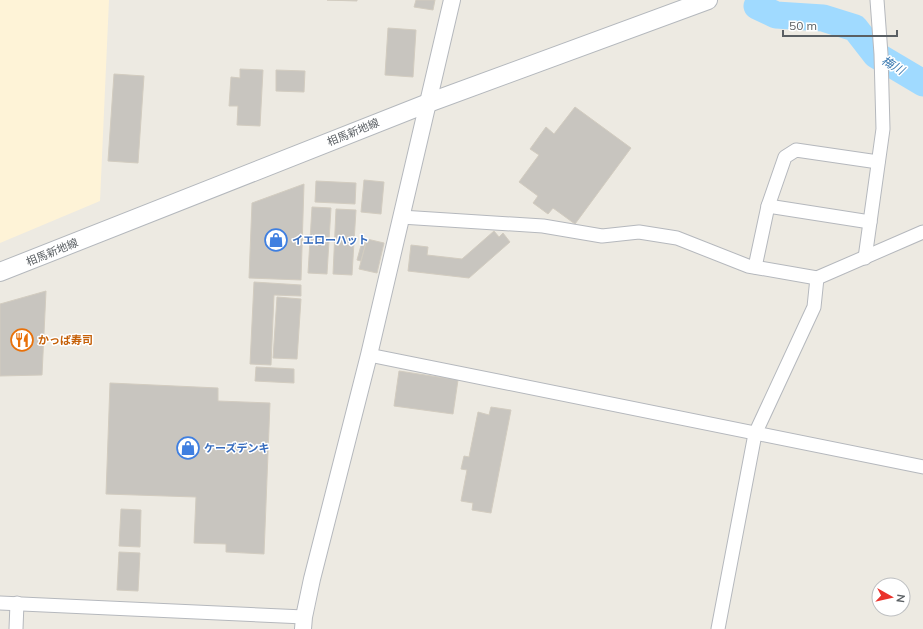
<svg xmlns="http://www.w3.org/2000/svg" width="923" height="629" viewBox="0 0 923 629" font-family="Mulish,'Noto Sans JP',sans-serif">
	<rect width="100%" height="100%" fill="#edeae2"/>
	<!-- commercial -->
	<polygon fill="#fef3d7" points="0,0 109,0 100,201 0,243"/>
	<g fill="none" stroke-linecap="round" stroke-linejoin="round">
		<!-- river -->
		<polyline stroke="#a0daff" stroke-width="27" points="757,6 776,15 823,18 855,28 876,55 923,83"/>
	</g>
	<!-- building -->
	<g fill="#c8c5bf" stroke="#d2ccc0">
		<polygon points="327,0 357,0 357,1"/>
		<polygon points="416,0 435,0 433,10 414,7"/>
		<polygon points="388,28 416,30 413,77 385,75"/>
		<polygon points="240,69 263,70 260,126 237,125 238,106 229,106 231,77 240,78"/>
		<polygon points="276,70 305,71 304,92 276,91"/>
		<polygon points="114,74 144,76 138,163 108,161"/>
		<polygon points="575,107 631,148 575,224 553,208 548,214 533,203 538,196 519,182 539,155 530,149 546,127 554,134"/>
		<polygon points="364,180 384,182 381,214 361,212"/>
		<polygon points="316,181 356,183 355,204 315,202"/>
		<polygon points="304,184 301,280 249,278 252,203"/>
		<polygon points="312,207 331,208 327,274 308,273"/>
		<polygon points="336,209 356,210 352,275 333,274"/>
		<polygon points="494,231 499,237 503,233 510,242 469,278 408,271 411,245 428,247 427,255 462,259"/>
		<polygon points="363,238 367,239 361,261 357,260"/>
		<polygon points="367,239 384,243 377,273 359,269"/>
		<polygon points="254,282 301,285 301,296 274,295 271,365 250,364"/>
		<polygon points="46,291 42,375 0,376 0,304"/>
		<polygon points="277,297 301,299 297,359 273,358"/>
		<polygon points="256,367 294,369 294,383 255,381"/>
		<polygon points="399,371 458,380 453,414 394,406"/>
		<polygon points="110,383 218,388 218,401 270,403 264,554 226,552 226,544 194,543 196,497 106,494"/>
		<polygon points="491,407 511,410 491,513 472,510 473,503 461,501 467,470 461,469 464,456 469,457 478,412 489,415"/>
		<polygon points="121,509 141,510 140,547 119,546"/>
		<polygon points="119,552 140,553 138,591 117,590"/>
	</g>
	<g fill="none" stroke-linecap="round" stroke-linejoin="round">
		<!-- minor casing -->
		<g stroke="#b5b8bd" stroke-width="15">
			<g id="minor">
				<polyline points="768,206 870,222"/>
				<polyline points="401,217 543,226 602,236 639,232 677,238 748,266 817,278 923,232"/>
				<polyline points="865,258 883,129 881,54 877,0"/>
				<polyline points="755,267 768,206 785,157 796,150 878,162"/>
				<polyline points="369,355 923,467"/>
				<polyline points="0,603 304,617"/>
				<polyline points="16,629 17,603"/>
				<polyline points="718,629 755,434 814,307 817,278"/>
			</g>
		</g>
		<!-- tertiary casing -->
		<g stroke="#b5b8bd" stroke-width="18">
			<polyline id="tertiary" points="303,629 304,617 312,579 369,355 452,0"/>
		</g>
		<!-- secondary casing -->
		<g stroke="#b4b8bd" stroke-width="20">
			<polyline id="secondary" points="0,272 428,103 708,0"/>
		</g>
		<!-- minor -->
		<use href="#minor" stroke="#fff" stroke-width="13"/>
		<!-- tertiary -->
		<use href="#tertiary" stroke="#fff" stroke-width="16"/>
		<!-- secondary -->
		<use href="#secondary" stroke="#fff" stroke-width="18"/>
	</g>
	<!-- icons -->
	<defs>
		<g id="shop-ring" transform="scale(1.15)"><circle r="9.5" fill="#fff" stroke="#3f7fe0" stroke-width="1.5"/><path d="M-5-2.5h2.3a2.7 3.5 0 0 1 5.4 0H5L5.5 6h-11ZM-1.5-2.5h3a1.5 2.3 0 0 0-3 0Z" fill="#3f7fe0"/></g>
		<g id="restaurant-ring" transform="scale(1.15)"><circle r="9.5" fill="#fff" stroke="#e8710a" stroke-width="1.5"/><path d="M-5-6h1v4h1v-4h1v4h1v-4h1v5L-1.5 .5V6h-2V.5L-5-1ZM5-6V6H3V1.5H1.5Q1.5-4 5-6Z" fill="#e8710a"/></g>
	</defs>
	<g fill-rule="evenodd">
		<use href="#shop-ring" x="276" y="240"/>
		<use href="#restaurant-ring" x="22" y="340"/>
		<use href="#shop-ring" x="188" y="448"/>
	</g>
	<g text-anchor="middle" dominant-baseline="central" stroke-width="3" stroke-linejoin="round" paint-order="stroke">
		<!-- street labels -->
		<g font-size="11" fill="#5a5f63" stroke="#fff">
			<text transform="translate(353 132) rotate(-22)">相馬新地線</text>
			<text transform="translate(52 252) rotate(-22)">相馬新地線</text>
		</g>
		<!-- shop labels -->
		<g font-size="11" font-weight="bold" fill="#366cbe" stroke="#fff" text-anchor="start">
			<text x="292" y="240">イエローハット</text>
			<text x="204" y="448">ケーズデンキ</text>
		</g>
		<!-- food labels -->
		<g font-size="11" font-weight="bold" fill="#c56008" stroke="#fff" text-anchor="start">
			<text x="38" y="340">かっぱ寿司</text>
		</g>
		<!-- water labels -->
		<g font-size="12" font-style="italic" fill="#3d7bb1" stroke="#fff">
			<text transform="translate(893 65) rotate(31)">梅川</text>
		</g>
	</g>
	<!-- north arrow -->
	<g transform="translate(891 597) rotate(98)"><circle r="19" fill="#ffffff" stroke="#bdbfc1"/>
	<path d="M0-3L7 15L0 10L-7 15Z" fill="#ea322c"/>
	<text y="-6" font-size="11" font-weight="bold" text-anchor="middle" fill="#5a5f63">N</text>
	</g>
	<!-- scale -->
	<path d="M783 30v6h114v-6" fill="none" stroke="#5a5f63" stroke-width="2"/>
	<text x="789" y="30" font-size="12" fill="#5a5f63" stroke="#ffffff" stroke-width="3" paint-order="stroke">50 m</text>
</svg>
